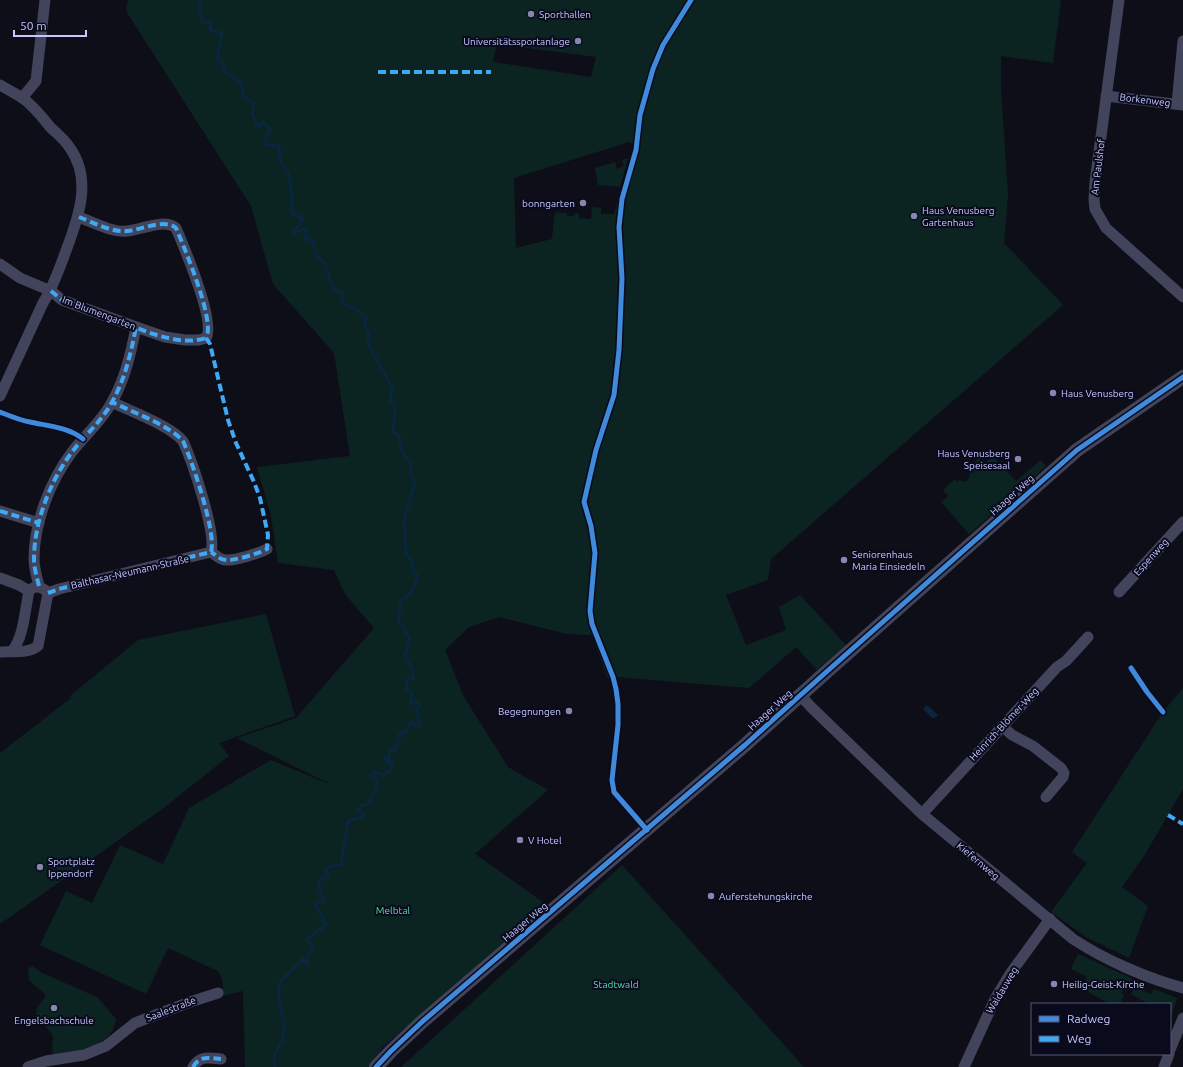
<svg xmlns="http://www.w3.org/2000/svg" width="1183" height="1067" viewBox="0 0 1183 1067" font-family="Ubuntu,sans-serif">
	<rect width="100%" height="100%" fill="#0e0e19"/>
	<!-- green -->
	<g fill="#0c2421" fill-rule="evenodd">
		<path d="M128,0H1061L1053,63L1001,56V87L1008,196L1004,243L1063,305L771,559L768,580L726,595L746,645L786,630L779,607L800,595L846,645L817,670L796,647L749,688L618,677L608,679L592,635L567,634L499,617L469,627L445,650L464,697L508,767L548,790L475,854L547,905L383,1047L369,1067H245L243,991L222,996C224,988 223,978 218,971L168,948L146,994L40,945L66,891L92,903L120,845L163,864L189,808L271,760L336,787L237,738L296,718L374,628L345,594L334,570L278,563L271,516L257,467L350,456L334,353L273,284L251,206L126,11ZM497,44L596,57L591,77L493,62ZM629,142L634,144L614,214H601V208L592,207L591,219L579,218V214L575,213L574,216H567V213L555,212L552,239L516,248L514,178Z"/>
		<polygon points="628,158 620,187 598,185 595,168 615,162 617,169 624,166 622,160"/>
		<path d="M979,458L984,464L991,458H995L1016,481L1041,460L1046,466L999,509L995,508L990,512V516L969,534L941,502L948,496L943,490L955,479L957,482L959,480C967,484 971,479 969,471L971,469L969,467Z"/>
		<polygon points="266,614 295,716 219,743 229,756 161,810 0,924 0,753 71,698 70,696 138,640"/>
		<polygon points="1183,688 1183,789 1144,856 1122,887 1148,906 1129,958 1086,937 1051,912 1087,863 1072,852 1163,712"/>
		<polygon points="622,865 804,1067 401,1067 431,1040"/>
		<polygon points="1078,954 1133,979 1129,987 1125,986 1121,993 1124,995 1120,1004 1110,1004 1081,988 1087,977 1071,969"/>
		<path d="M33,966L40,972L97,997L116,1019C113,1048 76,1051 53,1055L52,1041L54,1040L51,1033L36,1014V1010L46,995L29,980L28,968Z"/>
		<polygon points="1135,987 1151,994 1154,989 1177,998 1170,1020 1170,1004 1149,1004 1131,994"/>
	</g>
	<!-- water -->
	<polygon fill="#09263e" points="927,705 938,715 933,719 923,709"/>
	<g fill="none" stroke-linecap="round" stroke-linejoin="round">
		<!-- stream -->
		<path stroke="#09263e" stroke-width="3" d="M199,0L202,22H211L210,30L222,33L217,59L223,63L224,71L240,82L244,97L254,103L252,112L258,128L263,122L272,131L267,134L265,145L279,146L280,160L289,175L292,198V214L304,218L294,231V233L307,228L305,239L313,241L316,255L325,264L334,290L342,293V303L354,308L366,318L365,327L369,333L368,344L392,387L390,400L395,406L393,432L399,435L402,452L411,463L410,473L415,482L404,519L406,554L411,560L412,567L418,577L411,593L401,601L398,620L410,638L405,656L411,667L414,679L408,678L406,689L412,692L411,704L418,703L419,706L416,712L420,723L419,727L414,725L412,722L409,724V727L406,731L399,734L400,739L396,745L395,751L389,749V759L384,757L387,762H392L391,770L383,775L374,772L372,777L377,780C379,791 371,795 369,804L362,805L358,810L364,814L362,817L348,821L341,865L331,866L324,870L329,874L326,879L323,877L318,884L324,901L315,903L326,925L307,939L313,949L307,958V966L303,959L280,982L278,996L285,1027L283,1032V1040L274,1055L275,1067"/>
		<!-- minor -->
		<g stroke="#41445a" stroke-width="11">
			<polyline points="1119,0 1095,182 1094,200 1095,209 1106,228 1183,297"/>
			<path d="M0,85C7,89 14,93 21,97C33,105 42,117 51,128C58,134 65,140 70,148C92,179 79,216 67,248C60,267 54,286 43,303L0,396"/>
			<polyline points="1106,96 1183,105"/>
			<polyline points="22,98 36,81 45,0"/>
			<polyline points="1177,104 1183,41"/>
			<path d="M0,264L20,278L51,291L62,300L136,327L165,337L185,340H199L206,338C216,322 184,247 176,228C164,218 141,230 127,231C113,233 92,222 79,217"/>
			<polyline points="0,511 39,523"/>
			<path d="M211,552C216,555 220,560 226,560C234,561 260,553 267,549"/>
			<polyline points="0,578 19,585 29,591"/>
			<path d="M39,586C37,578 34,568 34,559C34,523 50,481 72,452C85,435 102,421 112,402C125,379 131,353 136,327"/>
			<polyline points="1119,592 1183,522"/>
			<path d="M48,593L59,589L211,552C217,534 192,461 183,441C169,425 132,412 112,402"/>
			<path d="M12,651C24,637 25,609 29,591C34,586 39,586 45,590"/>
			<path d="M0,652C13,651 28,654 38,646L48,593"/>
			<path d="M800,695L812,708L922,814L1073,939C1105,960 1146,978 1183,988"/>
			<polyline points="1002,726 1012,735 1033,746 1061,768 1064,773 1063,777 1046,797"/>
			<polyline points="922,814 1057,667 1066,661 1088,637"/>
			<polyline points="1170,1050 1183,1018"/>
			<polyline points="28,1067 46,1061 84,1055 106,1046 135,1023 190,1002 218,993"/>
			<path d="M193,1067C200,1055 209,1058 221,1059"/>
			<polyline points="964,1067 996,997 1010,974 1050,919"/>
			<polyline points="1164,1067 1169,1054"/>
		</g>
		<!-- tertiary -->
		<polyline stroke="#41445a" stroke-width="14" points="376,1067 391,1051 423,1021 745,745 824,674 1077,450 1183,377"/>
		<!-- quiet -->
		<g stroke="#3fa9f5" stroke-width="4" stroke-dasharray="8 4" stroke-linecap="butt">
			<polyline points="378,72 491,72"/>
			<path d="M79,217C92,222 113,233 127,231C141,230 164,218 176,228C184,247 216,322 206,338"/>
			<path d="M51,291L62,300C80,306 98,313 117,320C143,330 177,347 206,338"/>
			<path d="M206,338L210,344L228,420L236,443L254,482L260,498L268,535L267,549C260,553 234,561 226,560C220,560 216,555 211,552"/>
			<polyline points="0,511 39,523"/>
			<path d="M39,586C37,578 34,568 34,559C34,523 50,481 72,452C85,435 102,421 112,402C125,379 131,353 136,327"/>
			<path d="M48,593L59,589L211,552C217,534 192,461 183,441C169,425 132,412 112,402"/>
			<polyline points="1168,815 1183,824"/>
			<path d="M193,1067C200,1055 209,1058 221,1059"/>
		</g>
		<!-- cycleway casing -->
		<g stroke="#0a0a1d" stroke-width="8">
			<g id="cycleway">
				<path d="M0,412C10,416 19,420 30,422C48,426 68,427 83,439"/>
				<polyline points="1131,668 1147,692 1163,712"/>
				<polyline points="647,830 614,792 612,780 618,725 618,704 616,689 613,677 592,624 590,611 595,553 591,526 584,502 596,450 614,395 619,350 622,278 619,227 622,199 636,150 640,115 653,69 663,45 691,0"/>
				<polyline points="376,1067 391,1051 423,1021 745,745 824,674 1077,450 1183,377"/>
			</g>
		</g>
		<!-- cycleway -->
		<use href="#cycleway" stroke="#408adc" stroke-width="5"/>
	</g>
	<!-- markers -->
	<g fill="#8587ae" stroke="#0a0a1d" stroke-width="1.5">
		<circle cx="531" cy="14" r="4"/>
		<circle cx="578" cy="41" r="4"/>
		<circle cx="583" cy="203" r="4"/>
		<circle cx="914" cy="216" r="4"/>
		<circle cx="1053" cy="393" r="4"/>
		<circle cx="1018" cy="459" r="4"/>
		<circle cx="844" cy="560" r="4"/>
		<circle cx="569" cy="711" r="4"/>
		<circle cx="520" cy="840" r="4"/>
		<circle cx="40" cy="867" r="4"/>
		<circle cx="711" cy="896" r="4"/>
		<circle cx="1054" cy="984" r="4"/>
		<circle cx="54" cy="1008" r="4"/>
	</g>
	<g text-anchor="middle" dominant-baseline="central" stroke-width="4" stroke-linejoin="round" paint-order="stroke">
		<!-- poi labels -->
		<g font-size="10" fill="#c5c8ff" stroke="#0a0a1d" text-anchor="start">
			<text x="539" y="14">Sporthallen</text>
			<text x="570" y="41" text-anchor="end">Universitätssportanlage</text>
			<text x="575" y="203" text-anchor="end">bonngarten</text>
			<text x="922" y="210">Haus Venusberg<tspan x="922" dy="12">Gartenhaus</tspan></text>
			<text x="1061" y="393">Haus Venusberg</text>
			<text x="1010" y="453" text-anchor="end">Haus Venusberg<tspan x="1010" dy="12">Speisesaal</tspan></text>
			<text x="852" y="554">Seniorenhaus<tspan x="852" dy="12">Maria Einsiedeln</tspan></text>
			<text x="561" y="711" text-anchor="end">Begegnungen</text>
			<text x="528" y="840">V Hotel</text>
			<text x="48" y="861">Sportplatz<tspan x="48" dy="12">Ippendorf</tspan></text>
			<text x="719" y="896">Auferstehungskirche</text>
			<text x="1062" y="984">Heilig-Geist-Kirche</text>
			<text x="54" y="1020" text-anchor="middle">Engelsbachschule</text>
		</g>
		<!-- street labels -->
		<g font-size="10" fill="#c5c8ff" stroke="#0a0a1d">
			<text transform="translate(1145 100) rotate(7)">Borkenweg</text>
			<text transform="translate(1098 167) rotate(-83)">Am Paulshof</text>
			<text transform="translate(99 313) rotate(21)">Im Blumengarten</text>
			<text transform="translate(1012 495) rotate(-42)">Haager Weg</text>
			<text transform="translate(1151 557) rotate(-48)">Espenweg</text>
			<text transform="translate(130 572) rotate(-13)">Balthasar-Neumann-Straße</text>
			<text transform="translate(770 710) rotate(-42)">Haager Weg</text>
			<text transform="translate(1004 724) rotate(-47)">Heinrich-Blömer-Weg</text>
			<text transform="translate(978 861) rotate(40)">Kiefernweg</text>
			<text transform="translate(525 922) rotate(-40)">Haager Weg</text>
			<text transform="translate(1002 990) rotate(-59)">Waldauweg</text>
			<text transform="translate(171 1009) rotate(-21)">Saalestraße</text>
		</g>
		<!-- park labels -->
		<g font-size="10" fill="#4ae7a6" stroke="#0a0a1d">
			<text x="393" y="910">Melbtal</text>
			<text x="616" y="984">Stadtwald</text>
		</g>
	</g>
	<!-- legend -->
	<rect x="1031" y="1003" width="140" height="52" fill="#0a0a1d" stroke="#555677"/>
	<rect x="1039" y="1016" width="20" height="6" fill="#408adc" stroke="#555677"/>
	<text x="1067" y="1023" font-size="12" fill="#c5c8ff">Radweg</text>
	<rect x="1039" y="1036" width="20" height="6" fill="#3fa9f5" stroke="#555677"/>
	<text x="1067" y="1043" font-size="12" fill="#c5c8ff">Weg</text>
	<!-- scale -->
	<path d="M14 30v6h72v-6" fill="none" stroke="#c5c8ff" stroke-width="2"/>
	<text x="20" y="30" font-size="12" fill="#c5c8ff" stroke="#0a0a1d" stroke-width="3" paint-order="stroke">50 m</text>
</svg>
